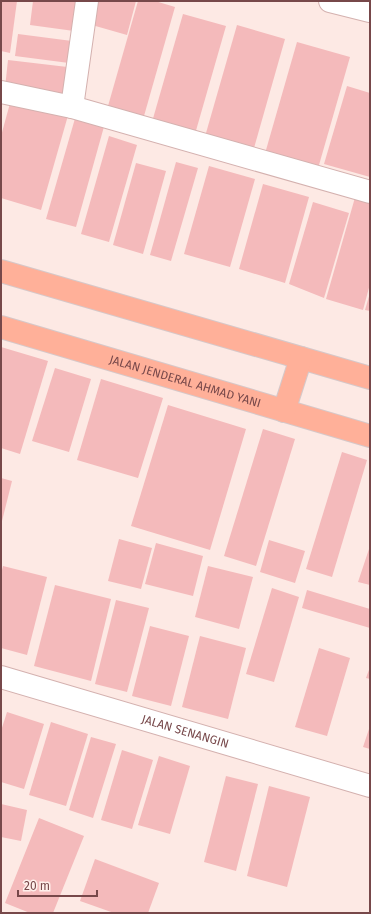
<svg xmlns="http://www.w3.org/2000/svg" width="371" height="914" viewBox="0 0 371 914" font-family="'Fira Sans',sans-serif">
	<rect width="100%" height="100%" fill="#fde9e4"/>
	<!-- building -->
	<g fill="#f4babb">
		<polygon points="1,1 17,1 10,53 1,51"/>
		<polygon points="33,1 78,1 74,31 30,25"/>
		<polygon points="99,1 136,1 127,35 92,25"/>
		<polygon points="138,1 155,1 175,7 142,123 106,113"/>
		<polygon points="183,14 226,26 195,134 152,122"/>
		<polygon points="237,25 285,39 252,155 204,140"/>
		<polygon points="18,34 72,41 69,63 15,56"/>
		<polygon points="297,42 350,57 317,172 264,157"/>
		<polygon points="8,60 76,68 72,96 5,88"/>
		<polygon points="347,86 370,93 370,177 324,164"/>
		<polygon points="12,96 69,112 41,210 1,198 1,136"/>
		<polygon points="76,115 105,123 76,227 46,219"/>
		<polygon points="109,136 137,145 109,242 81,234"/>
		<polygon points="176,162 198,168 171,261 150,255"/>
		<polygon points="136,163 166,171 143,254 113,245"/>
		<polygon points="209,166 255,179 230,267 184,254"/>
		<polygon points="263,184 309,197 285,283 239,269"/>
		<polygon points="356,194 370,198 370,284 363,310 326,299"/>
		<polygon points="313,202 349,213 324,298 289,284"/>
		<polygon points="370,293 370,311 365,310"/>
		<polygon points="1,347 48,361 20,454 1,448"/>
		<polygon points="55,368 91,379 69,452 32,441"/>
		<polygon points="101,379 163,398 138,478 77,460"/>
		<polygon points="168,405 246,429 210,550 131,526"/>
		<polygon points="263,429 295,439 256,566 224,556"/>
		<polygon points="342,452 367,460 332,577 306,569"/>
		<polygon points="1,478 12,481 2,521 1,521"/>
		<polygon points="119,539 152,548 141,589 108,581"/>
		<polygon points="269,540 305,551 295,583 260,572"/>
		<polygon points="156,543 203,556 193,596 145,584"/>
		<polygon points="370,546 370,585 358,582"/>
		<polygon points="3,566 47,577 27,655 1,648 1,574"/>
		<polygon points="208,566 253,577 239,629 195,617"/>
		<polygon points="55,585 111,599 91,681 34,666"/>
		<polygon points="272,588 299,597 274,682 246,674"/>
		<polygon points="307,590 370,609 370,628 302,608"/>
		<polygon points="116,600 149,608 127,692 95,684"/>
		<polygon points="150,626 189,636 171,706 132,696"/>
		<polygon points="200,636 246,648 228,719 182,707"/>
		<polygon points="319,648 350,658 327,736 295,727"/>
		<polygon points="370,667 370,679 366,678"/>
		<polygon points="7,712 44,724 24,789 1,782 1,731"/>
		<polygon points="51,722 88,734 66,806 29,795"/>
		<polygon points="370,726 370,749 363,747"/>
		<polygon points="91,737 116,744 93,818 69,810"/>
		<polygon points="122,750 153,760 132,829 101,820"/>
		<polygon points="159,756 190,766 170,834 138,825"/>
		<polygon points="226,776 258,784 236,871 204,862"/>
		<polygon points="269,786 310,797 287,887 247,876"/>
		<polygon points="1,804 27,810 21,841 1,837"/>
		<polygon points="39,818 84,836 53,913 30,913 5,903"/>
		<polygon points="95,859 159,883 148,913 114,913 80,901"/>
	</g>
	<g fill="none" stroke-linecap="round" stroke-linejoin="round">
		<!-- minor casing -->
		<g stroke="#d4b1af" stroke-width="24">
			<g id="minor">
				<polyline points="330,1 370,11"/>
				<polyline points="1,92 72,107 370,192"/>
				<polyline points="72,107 87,1"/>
				<path id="s1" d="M1,677L370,786"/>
			</g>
		</g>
		<!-- primary casing -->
		<g stroke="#d6c8c9" stroke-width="24">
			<g id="primary">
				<polyline points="1,271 370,378"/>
				<path id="s2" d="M1,327L370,436"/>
				<polyline points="284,411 301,358"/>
			</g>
		</g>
		<!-- minor -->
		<use href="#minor" stroke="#fff" stroke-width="22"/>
		<!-- primary -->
		<use href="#primary" stroke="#ffb099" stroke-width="22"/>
	</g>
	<g text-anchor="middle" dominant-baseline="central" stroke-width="3.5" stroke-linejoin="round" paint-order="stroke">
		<!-- street labels -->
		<g font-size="12" fill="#77484a" stroke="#ffefeb">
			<text stroke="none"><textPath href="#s2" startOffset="192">JALAN JENDERAL AHMAD YANI</textPath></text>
			<text stroke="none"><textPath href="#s1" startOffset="192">JALAN SENANGIN</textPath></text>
		</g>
	</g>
	<!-- border -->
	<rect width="371" height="914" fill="none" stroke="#77484a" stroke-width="4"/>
	<!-- scale -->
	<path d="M18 890v6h79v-6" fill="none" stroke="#77484a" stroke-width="2"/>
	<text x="24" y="890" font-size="12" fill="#77484a" stroke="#ffefeb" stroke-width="3" paint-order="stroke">20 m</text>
</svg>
